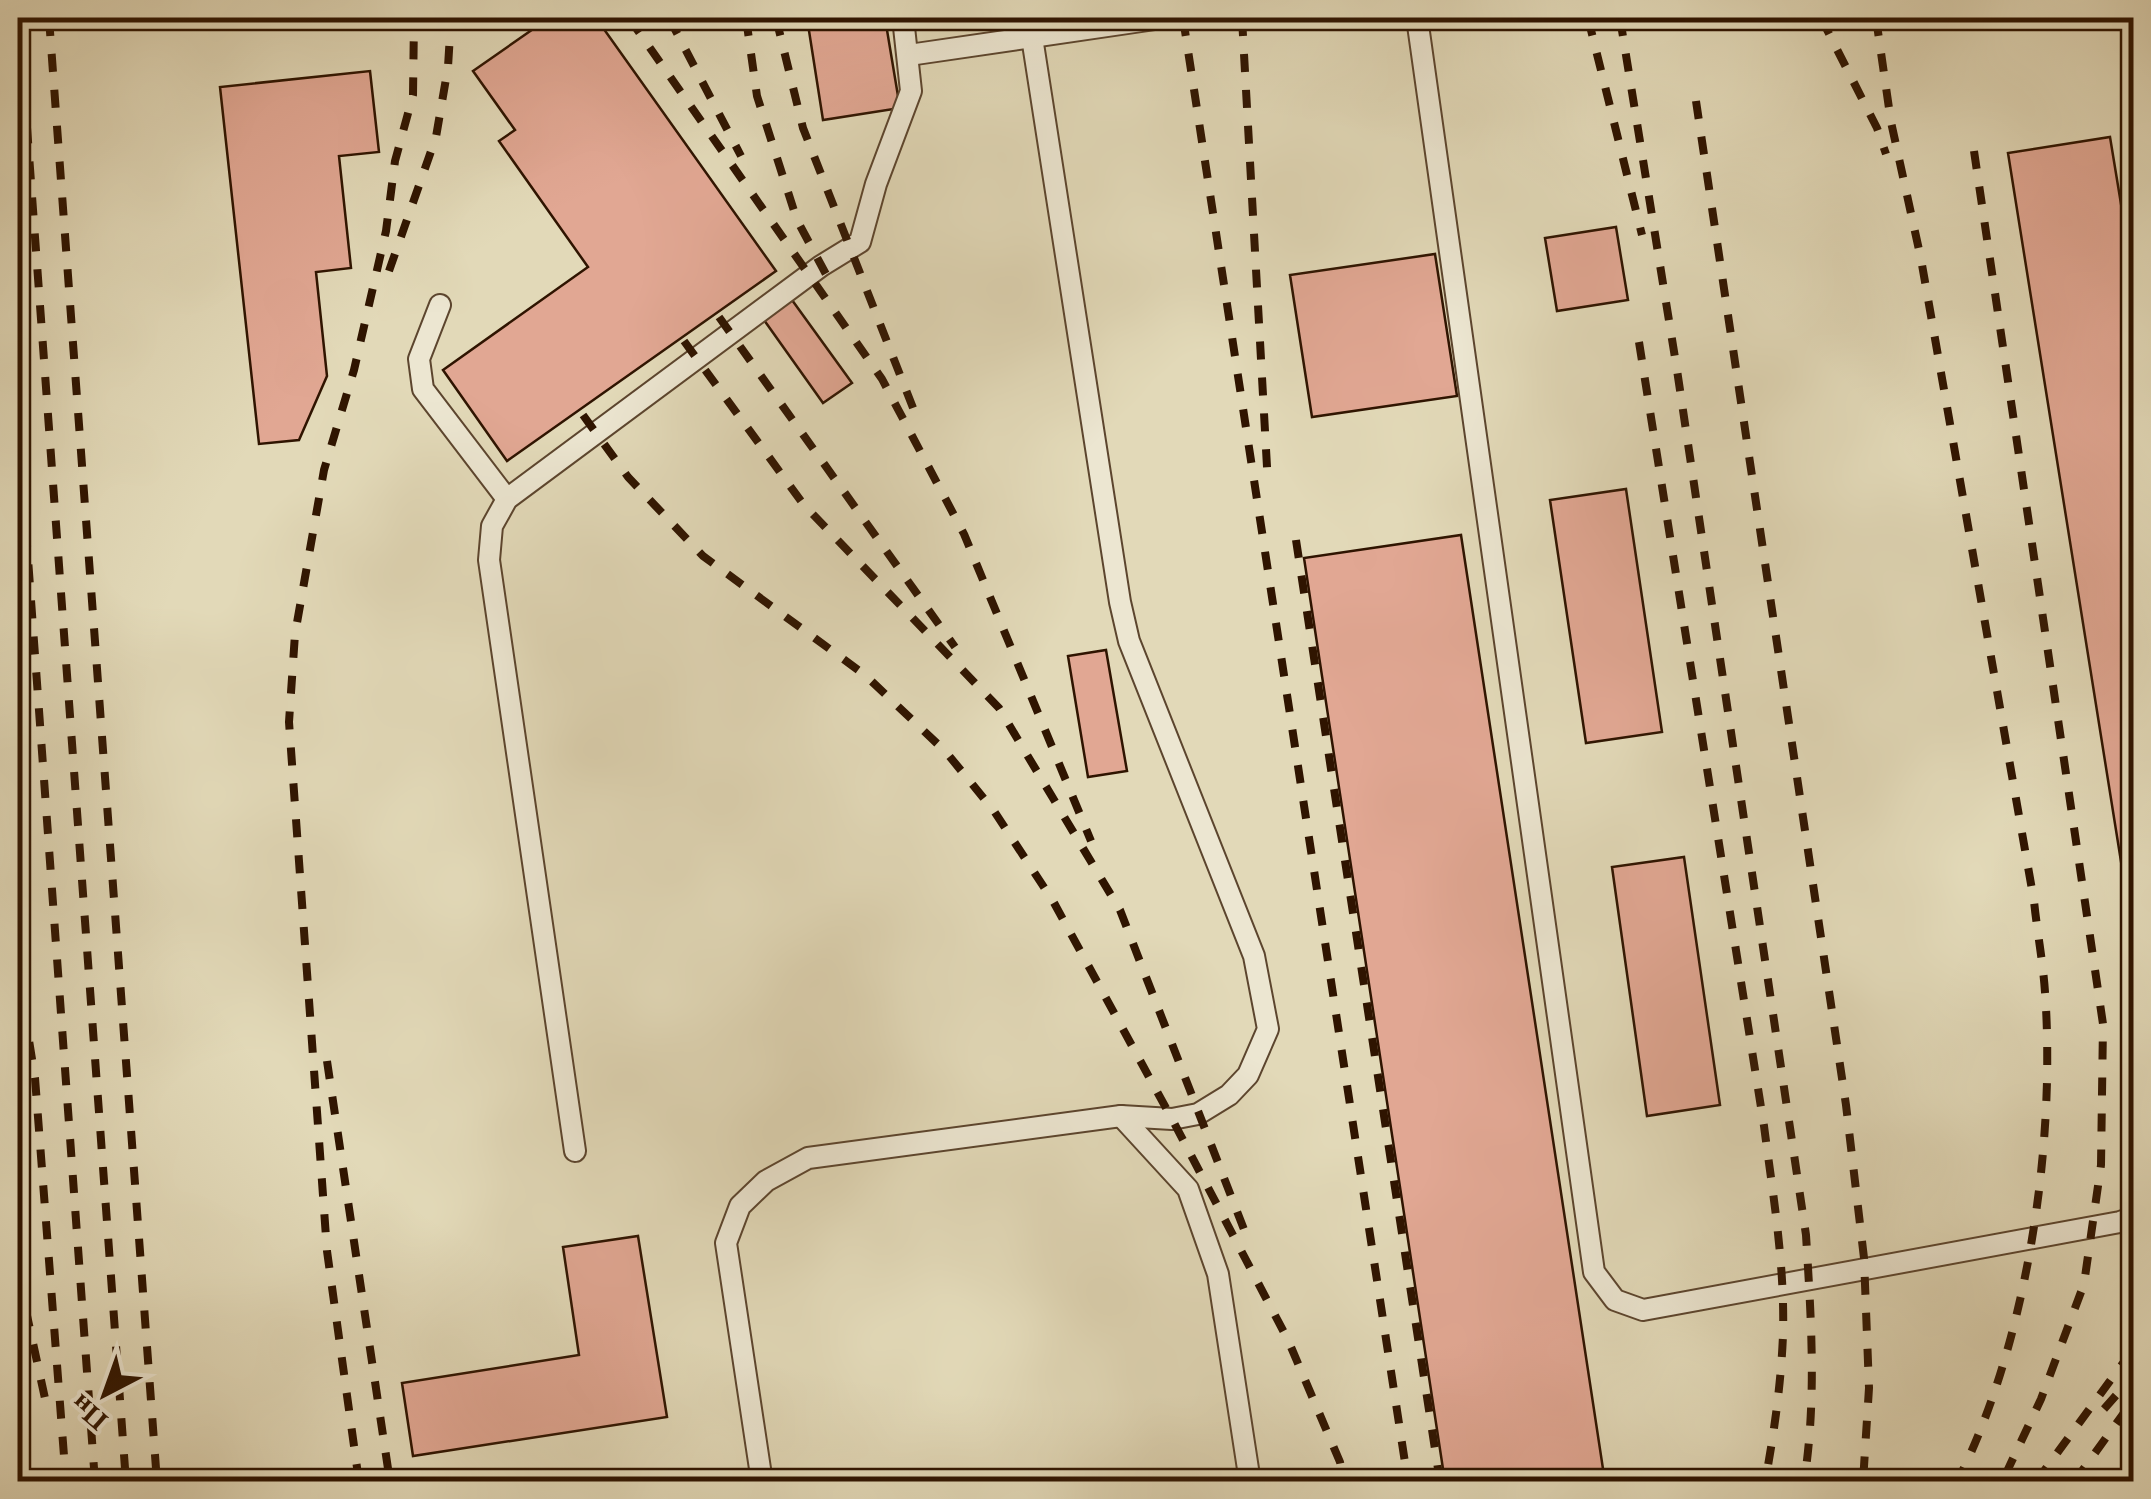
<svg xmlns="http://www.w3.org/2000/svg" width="2151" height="1499" viewBox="0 0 2151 1499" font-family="'EB Garamond',serif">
	<rect width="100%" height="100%" fill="#e2d9b8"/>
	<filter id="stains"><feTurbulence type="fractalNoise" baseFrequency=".002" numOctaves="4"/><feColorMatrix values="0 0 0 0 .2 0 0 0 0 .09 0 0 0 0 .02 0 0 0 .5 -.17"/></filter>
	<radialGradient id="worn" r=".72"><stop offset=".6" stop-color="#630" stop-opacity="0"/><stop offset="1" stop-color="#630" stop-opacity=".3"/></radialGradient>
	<!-- building -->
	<g fill="#e1a793" stroke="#2f1400" stroke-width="2.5">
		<polygon points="549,18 596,18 776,271 507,461 443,370 588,267 499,141 515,130 473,71"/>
		<polygon points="807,18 885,18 900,108 823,120"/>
		<polygon points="370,71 379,152 339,156 351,268 316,272 327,376 299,440 259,444 220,87"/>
		<polygon points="2110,137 2134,283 2134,943 2008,153"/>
		<polygon points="1616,227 1628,300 1557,311 1545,238"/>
		<polygon points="1435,254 1457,396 1312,417 1290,275"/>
		<polygon points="792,300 852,383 823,403 764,320"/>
		<polygon points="1626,489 1662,732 1586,743 1550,500"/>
		<polygon points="1461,535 1605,1482 1445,1482 1304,558"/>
		<polygon points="1106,650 1127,771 1088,777 1068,656"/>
		<polygon points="1684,857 1720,1105 1647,1116 1612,867"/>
		<polygon points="638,1236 667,1417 413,1456 402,1383 579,1355 563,1247"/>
	</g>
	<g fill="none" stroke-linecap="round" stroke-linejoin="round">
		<!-- lane casing -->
		<g stroke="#5c452e" stroke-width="24">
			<g id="lane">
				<polyline points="1417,18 1594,1272 1615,1300 1643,1310 2120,1222 2134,1217"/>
				<polyline points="909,55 1162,18"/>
				<polyline points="440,305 419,359 423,389 507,499"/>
				<polyline points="1121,1116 1188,1189 1218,1274 1250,1482"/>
				<polyline points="575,1151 489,560 492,526 507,499 821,266 860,242 876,184 911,91 903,18"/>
				<polyline points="762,1482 726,1243 740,1206 766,1181 808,1158 1121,1116 1172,1119 1198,1114 1229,1095 1248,1075 1268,1029 1254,956 1129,641 1120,602 1029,18"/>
			</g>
		</g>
		<!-- lane -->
		<use href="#lane" stroke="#ece6d1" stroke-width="20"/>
		<!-- rail -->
		<g stroke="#2f1400" stroke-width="8" stroke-dasharray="18 18" stroke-linecap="butt">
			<polyline points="19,18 126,1482"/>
			<polyline points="49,18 157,1482"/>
			<polyline points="629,18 882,379 964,534 1091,841"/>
			<polyline points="669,18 741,156"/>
			<polyline points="746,18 757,96 797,220 828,278"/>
			<polyline points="776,18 803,128 917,418"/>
			<polyline points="1183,18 1408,1482"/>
			<polyline points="1242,18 1268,485"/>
			<polyline points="1588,18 1642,235"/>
			<path d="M1620,18L1677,370L1806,1235C1811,1317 1817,1399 1804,1482"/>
			<polyline points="1821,18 1877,128 1886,154"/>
			<path d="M1876,18L1891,122L1921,259L2034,901C2037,931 2043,962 2045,992C2056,1145 2027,1344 1957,1482"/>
			<polyline points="1696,101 1846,1105 1864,1258 1869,1388 1863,1482"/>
			<polyline points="1974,151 2103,1024 2101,1165 2084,1284 2041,1399 2002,1482"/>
			<polyline points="389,271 436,137 448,67 451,18"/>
			<polyline points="719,317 955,647"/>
			<polyline points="684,341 804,505 999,708 1120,910 1245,1232"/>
			<path d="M1639,342L1764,1126C1773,1195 1785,1265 1783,1335C1781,1384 1774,1434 1765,1482"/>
			<polyline points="583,415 628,477 703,556 865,675 946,752 994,811 1053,901 1172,1119 1288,1340 1340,1462 1344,1482"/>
			<polyline points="18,421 95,1482"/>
			<polyline points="1296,540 1440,1482"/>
			<polyline points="18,971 35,1078 66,1482"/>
			<polyline points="327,1061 390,1482"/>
			<polyline points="18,1274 46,1403"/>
			<polyline points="2104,1409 2134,1375"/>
			<polyline points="18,1477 19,1482"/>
			<polyline points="359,1482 327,1251 289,722 295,634 324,470 354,370 386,231 395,161 413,95 414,18"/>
			<polyline points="2036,1482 2134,1348"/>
			<polyline points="2074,1482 2134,1399"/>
			<polyline points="2124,1482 2134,1471"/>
		</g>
	</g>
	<!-- margin -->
	<rect width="2151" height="1499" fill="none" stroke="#e2d9b8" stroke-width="60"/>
	<rect x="20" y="20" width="2111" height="1459" fill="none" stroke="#2f1400" stroke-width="5"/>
	<rect x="30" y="30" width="2091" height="1439" fill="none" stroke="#2f1400" stroke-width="2.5"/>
	<!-- north arrow -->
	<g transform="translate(105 1394) rotate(221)" stroke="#ece6d1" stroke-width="8" paint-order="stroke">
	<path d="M0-8L18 38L0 25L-18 38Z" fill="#2f1400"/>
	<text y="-15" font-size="28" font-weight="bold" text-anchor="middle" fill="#2f1400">Пн</text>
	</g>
	<rect width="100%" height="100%" filter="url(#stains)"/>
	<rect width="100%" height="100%" fill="url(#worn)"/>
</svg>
